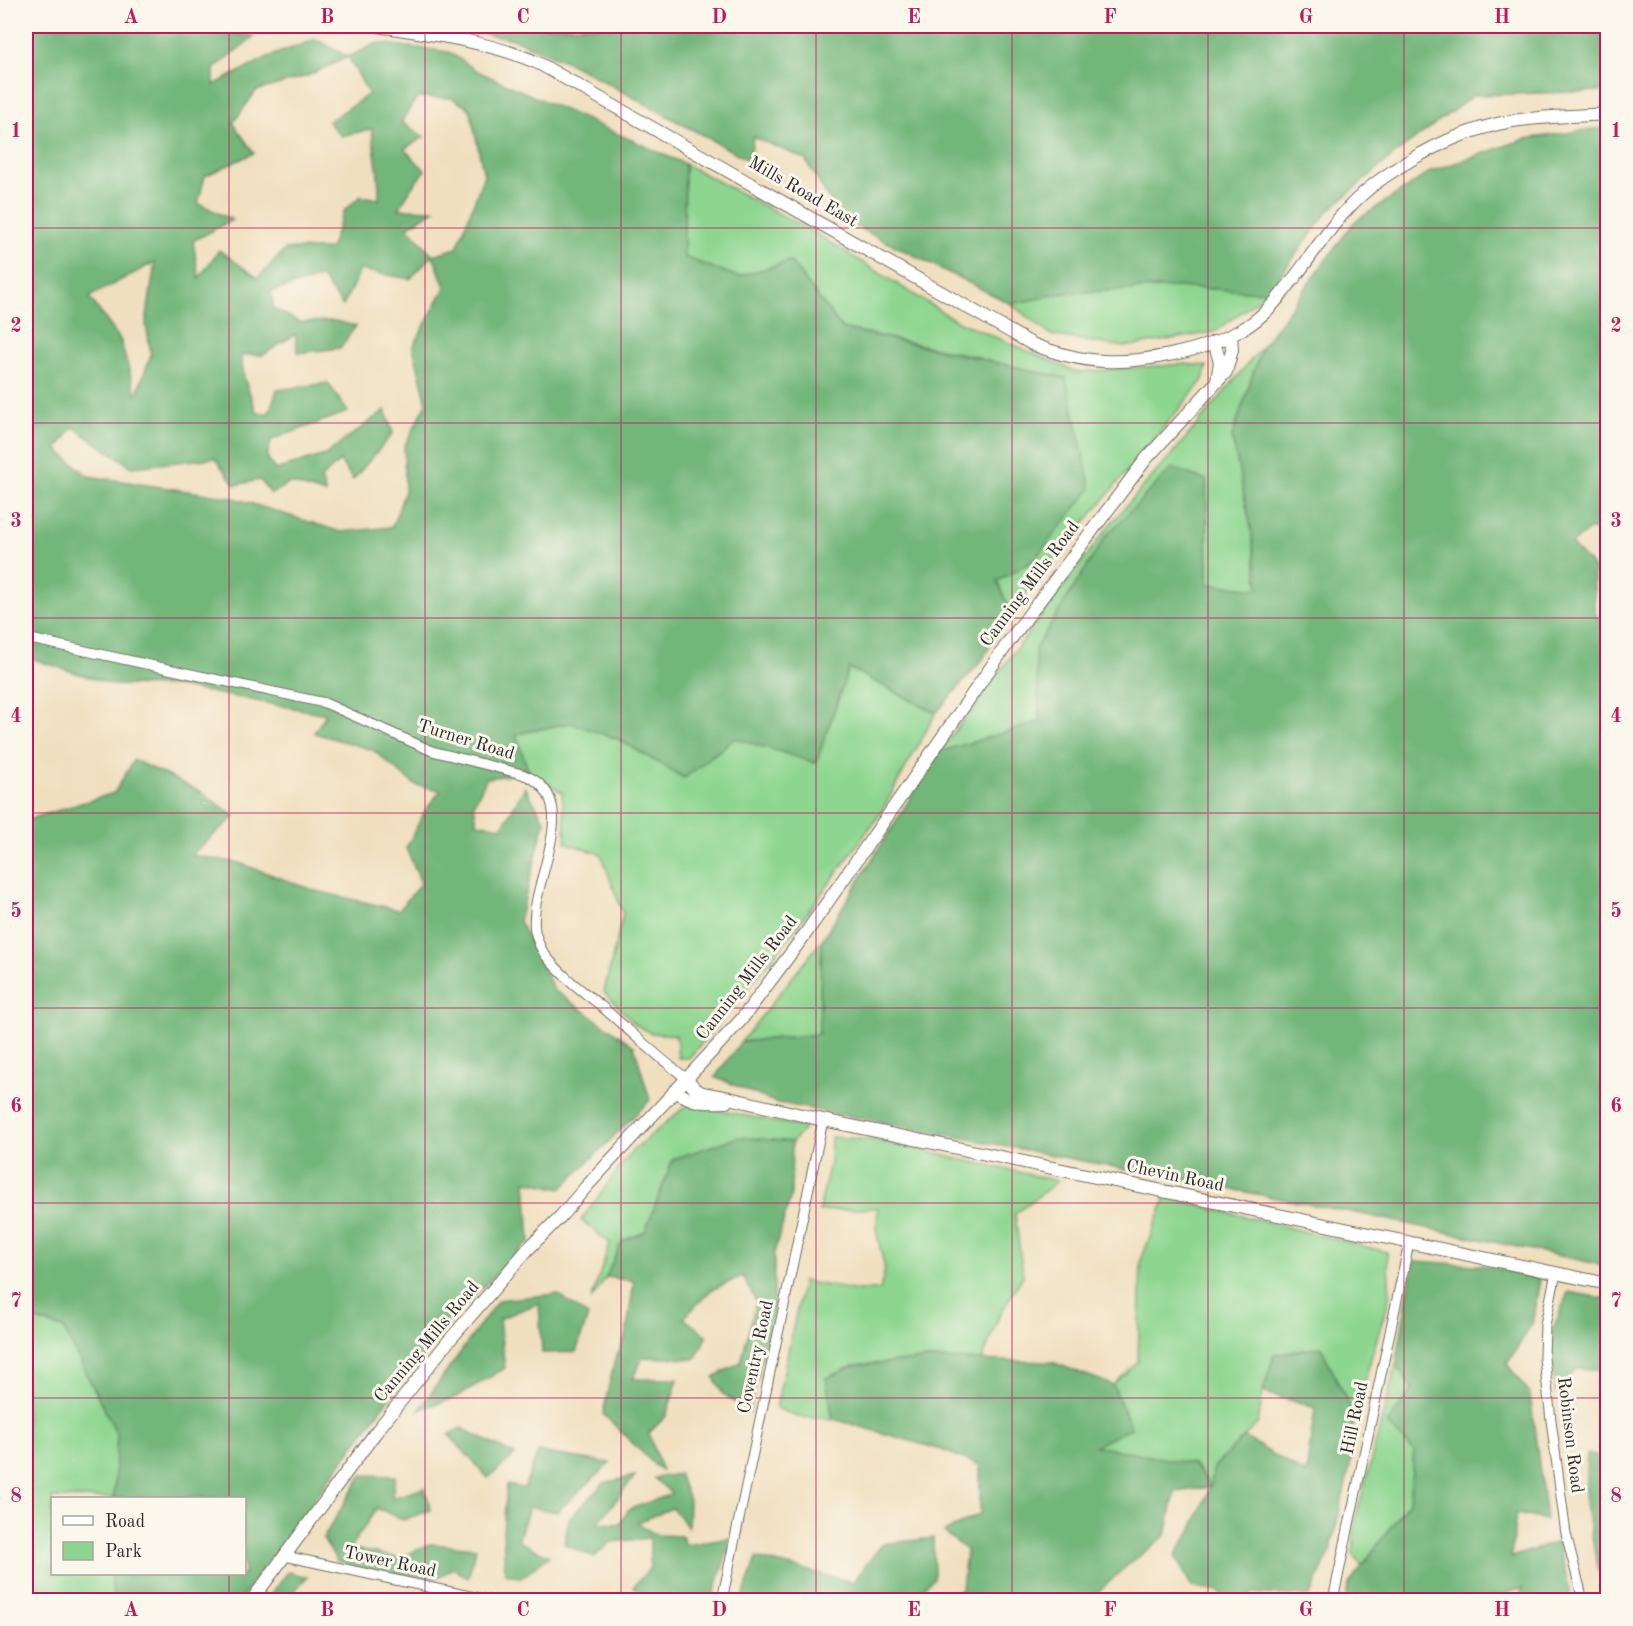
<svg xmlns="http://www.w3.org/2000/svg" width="1633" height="1626" viewBox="0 0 1633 1626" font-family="'Old Standard TT',serif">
	<rect width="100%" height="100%" fill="#fbf7ec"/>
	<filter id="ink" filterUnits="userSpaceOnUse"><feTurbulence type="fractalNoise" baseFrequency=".0167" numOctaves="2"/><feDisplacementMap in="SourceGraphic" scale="12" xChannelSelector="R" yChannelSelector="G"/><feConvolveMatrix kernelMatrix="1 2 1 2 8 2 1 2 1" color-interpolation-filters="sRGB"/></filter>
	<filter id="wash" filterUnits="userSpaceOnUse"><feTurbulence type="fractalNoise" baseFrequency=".008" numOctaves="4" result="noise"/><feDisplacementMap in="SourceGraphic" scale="24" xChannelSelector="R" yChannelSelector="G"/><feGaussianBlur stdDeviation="1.35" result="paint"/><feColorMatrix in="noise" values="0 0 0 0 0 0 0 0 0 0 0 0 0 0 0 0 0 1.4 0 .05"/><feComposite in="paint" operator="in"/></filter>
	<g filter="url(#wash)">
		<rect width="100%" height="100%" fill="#f0dfbf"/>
		<!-- green -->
		<g fill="#8dd590" stroke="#5c805e" stroke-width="1.5">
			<polygon points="685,164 812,231 955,320 1077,372 1185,364 1207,366 1203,380 1047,568 999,628 1009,608 997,581 1034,560 979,357 842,328 790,261 738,277 683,257"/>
			<polygon points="1177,287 1268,292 1215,332 1124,347 1051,335 1011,304 1063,293"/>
			<polygon points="1262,347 1232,437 1251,528 1259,589 1208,585 1206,480 1036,649 1040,722 939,752 1112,522 1181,444"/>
			<polygon points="849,668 936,713 880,814 785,943 689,1058 678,1058 676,1035 651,1033 636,1025 604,992 623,914 601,854 566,843 562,792 529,773 515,734 570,723 618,739 684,778 735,738 816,762"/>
			<polygon points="822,940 819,1034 741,1042"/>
			<polygon points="688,1104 805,1128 792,1142 739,1137 673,1159 645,1232 622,1242 606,1277 591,1300 610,1243 581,1220 631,1152"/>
			<polygon points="831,1137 875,1140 1058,1181 1015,1214 1023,1276 1000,1314 982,1360 928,1359 853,1366 826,1378 833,1419 798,1417 776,1408 803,1281 853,1290 880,1290 885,1269 876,1229 878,1208 819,1211 830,1162"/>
			<polygon points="1166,1197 1387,1252 1390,1295 1354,1416 1321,1347 1274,1355 1263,1392 1258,1423 1214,1467 1211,1486 1094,1445 1131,1428 1113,1385 1138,1362 1141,1260"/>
			<polygon points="26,1317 63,1328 117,1434 114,1498 52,1498 52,1574 112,1574 113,1600 26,1600"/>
			<polygon points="1396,1366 1413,1388 1414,1451 1409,1502 1362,1566 1353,1554 1355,1521"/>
		</g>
		<!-- forest -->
		<g fill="#72b67a" stroke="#4e7052" stroke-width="1.5" fill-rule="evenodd">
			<path d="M26,26H189L254,36L214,69V85L268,57L316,39L348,57L378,43L449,52L477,71L685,164L684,257L738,277L790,261L842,328L1066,378L1091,489L1034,560L997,581L1009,608L983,659L936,713L849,668L816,763L735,738L684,778L618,739L570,723L516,734L529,773L487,778L474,804L477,823L502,827L525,787L545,821L519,921L554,990L634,1046L650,1100L561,1189L526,1181L530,1241L439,1330L240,1600H113L112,1574H244V1498H114L117,1434L63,1328L26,1317V822L33,818L114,793L134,760L199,791L235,816L191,855L239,863L316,891L399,910L421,883L406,848L425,811L441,790L415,785L373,750L314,733L326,714L176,686L114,685L26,657ZM348,57L369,94L328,122L341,136L372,129C374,153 380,175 379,199L361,196L344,211L330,249H286L258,278L219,250L199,278L193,241L232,220L198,203L205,176L254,153L233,123L256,91L307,76ZM417,97L452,98L470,109L484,175L457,248L433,255L407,227L435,210L399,209L410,190L425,170L404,149L424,137L401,122ZM433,255L445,287L413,347L427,403L404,447L405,491L392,527L341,532L234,498L88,476L57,449L73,427L132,467L215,458L235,485L260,480L271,494L290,483L326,494L321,478L340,461L353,480L393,433L385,410L325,455L275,470L267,457L271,440L348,412L328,383L277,390L269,413H257L244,378L241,355H263L295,334L298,353L340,348L356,326L335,321L299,322L274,309L271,292L321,277L343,306L360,270L410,279ZM155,262L146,323L151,355L136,395L120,339L89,297Z"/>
			<polygon points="443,26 1607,26 1607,91 1474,95 1395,154 1328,211 1268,292 1177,287 1063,293 1011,304 841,219 805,159 753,137 750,161 572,64 513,39"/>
			<polygon points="1607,127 1607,539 1591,529 1571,544 1594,568 1594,608 1597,619 1607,614 1607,1266 1366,1215 774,1102 715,1077 741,1042 819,1034 822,940 939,752 1040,722 1035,649 1106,536 1172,468 1206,480 1208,584 1259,589 1251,528 1232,437 1262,347 1354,222 1432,171 1525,139"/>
			<polygon points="739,1137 792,1142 791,1196 774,1253 774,1309 749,1413 722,1393 714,1377 741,1362 756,1302 743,1276 711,1290 684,1318 707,1336 695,1359 643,1357 633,1379 678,1379 666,1416 649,1433 662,1472 603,1414 614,1362 626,1336 634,1281 606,1277 622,1241 645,1232 673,1159"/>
			<polygon points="1415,1261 1489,1266 1540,1279 1532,1324 1507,1364 1530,1394 1546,1520 1516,1514 1511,1557 1558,1542 1570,1592 1565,1600 1517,1600 1523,1588 1485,1600 1438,1598 1437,1600 1345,1600 1349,1584 1409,1502 1414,1451 1387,1423 1413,1389 1396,1366 1411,1274"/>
			<polygon points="1568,1292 1607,1299 1607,1371 1576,1369 1556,1392 1549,1339"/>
			<polygon points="557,1294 588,1316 576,1352 542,1353 539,1303 499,1319 505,1368 454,1398 419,1410 498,1300"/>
			<polygon points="1321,1347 1354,1416 1351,1461 1331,1549 1310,1596 1252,1593 1245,1600 1223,1600 1219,1591 1192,1587 1175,1556 1192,1529 1210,1487 1175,1492 1166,1535 1123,1569 1090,1600 929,1600 962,1589 966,1550 944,1532 980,1514 980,1465 942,1450 833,1419 826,1378 854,1366 928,1359 1052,1362 1113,1385 1131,1428 1095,1446 1193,1464 1211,1486 1214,1467 1244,1437 1306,1474 1315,1408 1263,1392 1274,1355"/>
			<polygon points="461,1428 515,1455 488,1478 449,1435"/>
			<polygon points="538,1452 610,1463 557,1512 529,1507 518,1541 549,1556 521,1578 505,1573 503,1531 507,1485 524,1488"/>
			<polygon points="1587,1454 1607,1456 1607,1600 1605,1600 1585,1504"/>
			<polygon points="679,1474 689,1500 688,1527 672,1508 637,1523 656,1535 682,1536 685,1545 732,1538 712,1600 651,1600 651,1598 633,1587 650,1568 650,1538 611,1542 594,1557 564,1544 569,1519 604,1483 635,1476 598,1523 620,1524 629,1509 672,1494 654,1478"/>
			<polygon points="362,1475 395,1476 392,1498 425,1488 431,1510 403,1520 377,1508 350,1548 399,1558 430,1544 476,1548 468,1578 453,1568 437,1578 378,1572 337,1561 323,1538"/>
			<polygon points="933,1538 934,1578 908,1600 742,1600 756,1558 853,1582 882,1544"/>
			<polygon points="288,1572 307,1577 286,1600 266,1600"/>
		</g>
	</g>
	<g filter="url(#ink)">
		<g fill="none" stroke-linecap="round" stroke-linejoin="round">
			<!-- minor casing -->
			<g stroke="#706a5f" stroke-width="11">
				<g id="minor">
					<path d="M26,638L325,703L432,751L522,774C589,798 527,883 535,931C537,939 540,949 546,956C561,975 581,990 600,1005C629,1030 656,1056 687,1079"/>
					<polyline points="1556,1273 1545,1325 1544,1358 1551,1420 1566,1534 1583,1600"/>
					<polyline points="285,1556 488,1600"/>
					<polyline points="722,1600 823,1120"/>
					<polyline points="1333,1600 1409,1243"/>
				</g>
			</g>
			<!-- major casing -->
			<g stroke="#706a5f" stroke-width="14">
				<g id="major">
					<path d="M378,26C431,34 492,42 540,64L1032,344C1055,353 1078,360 1103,361C1143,363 1204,351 1239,331C1253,324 1264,314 1274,303C1313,259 1334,211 1384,177C1423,150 1466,129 1512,121C1544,116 1576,116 1608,114"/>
					<polyline points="1214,342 1220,362 1217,381"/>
					<polyline points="687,1079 695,1089 702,1093 729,1098 823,1120 1608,1284"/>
					<path d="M674,1091C696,1103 702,1103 726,1102"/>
					<polyline points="252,1600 376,1432 447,1343 528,1249 561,1216 585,1188 741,1020 806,933 1010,640 1146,459 1226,372 1232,350 1231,335"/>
				</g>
			</g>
			<!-- minor -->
			<use href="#minor" stroke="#fff" stroke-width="9"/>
			<!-- major -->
			<use href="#major" stroke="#fff" stroke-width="12"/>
		</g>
	</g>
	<!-- grid -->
	<path fill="none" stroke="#c2185b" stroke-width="1.5" stroke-opacity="0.55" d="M229,26V1498M425,26V1600M621,26V1600M816,26V1600M1012,26V1600M1208,26V1600M1404,26V1600M26,228H1608M26,423H1608M26,618H1608M26,813H1608M26,1008H1608M26,1203H1608M26,1398H1608M229,1574V1600"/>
	<g text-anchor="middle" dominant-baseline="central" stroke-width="6" stroke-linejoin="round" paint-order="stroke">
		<!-- street labels -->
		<g font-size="18" fill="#2b2b2b" stroke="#fbf7ec">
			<text transform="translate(803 192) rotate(30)">Mills Road East</text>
			<text transform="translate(1030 584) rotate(-53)">Canning Mills Road</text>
			<text transform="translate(466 740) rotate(17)">Turner Road</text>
			<text transform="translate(747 978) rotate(-52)">Canning Mills Road</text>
			<text transform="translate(1175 1176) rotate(12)">Chevin Road</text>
			<text transform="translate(427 1342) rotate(-50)">Canning Mills Road</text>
			<text transform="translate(756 1357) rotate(-78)">Coventry Road</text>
			<text transform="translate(1355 1418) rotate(-78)">Hill Road</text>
			<text transform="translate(1570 1435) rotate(83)">Robinson Road</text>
			<text transform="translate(390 1562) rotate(12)">Tower Road</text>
		</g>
	</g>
	<!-- margin -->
	<rect width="1633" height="1626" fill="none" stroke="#fbf7ec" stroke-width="66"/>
	<!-- legend -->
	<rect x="51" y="1497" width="195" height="78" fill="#fbf7ec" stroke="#a8a59f" stroke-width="1.5"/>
	<rect x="63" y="1516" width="30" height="9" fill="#ffffff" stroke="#a8a59f" stroke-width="1.5"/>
	<text x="105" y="1527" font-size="18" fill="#2b2b2b">Road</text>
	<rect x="63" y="1542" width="30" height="18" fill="#8dd590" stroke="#a8a59f" stroke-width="1.5"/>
	<text x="105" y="1557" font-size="18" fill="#2b2b2b">Park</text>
	<rect x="33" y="33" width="1567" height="1560" fill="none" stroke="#c2185b" stroke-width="2"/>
	<g font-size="20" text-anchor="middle" font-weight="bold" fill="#c2185b">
		<text x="131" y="23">A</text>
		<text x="327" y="23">B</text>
		<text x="523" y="23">C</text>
		<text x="719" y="23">D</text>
		<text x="914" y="23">E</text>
		<text x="1110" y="23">F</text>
		<text x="1306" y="23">G</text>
		<text x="1502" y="23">H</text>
		<text x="16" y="137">1</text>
		<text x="1616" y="137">1</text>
		<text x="16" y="332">2</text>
		<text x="1616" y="332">2</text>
		<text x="16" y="527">3</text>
		<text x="1616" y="527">3</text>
		<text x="16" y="722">4</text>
		<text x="1616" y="722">4</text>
		<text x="16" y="917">5</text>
		<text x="1616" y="917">5</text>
		<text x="16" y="1112">6</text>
		<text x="1616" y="1112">6</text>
		<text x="16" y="1307">7</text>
		<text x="1616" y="1307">7</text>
		<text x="16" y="1502">8</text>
		<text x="1616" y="1502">8</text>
		<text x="131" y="1616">A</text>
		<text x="327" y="1616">B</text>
		<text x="523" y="1616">C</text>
		<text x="719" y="1616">D</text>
		<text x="914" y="1616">E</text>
		<text x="1110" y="1616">F</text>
		<text x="1306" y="1616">G</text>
		<text x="1502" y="1616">H</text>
	</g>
</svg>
